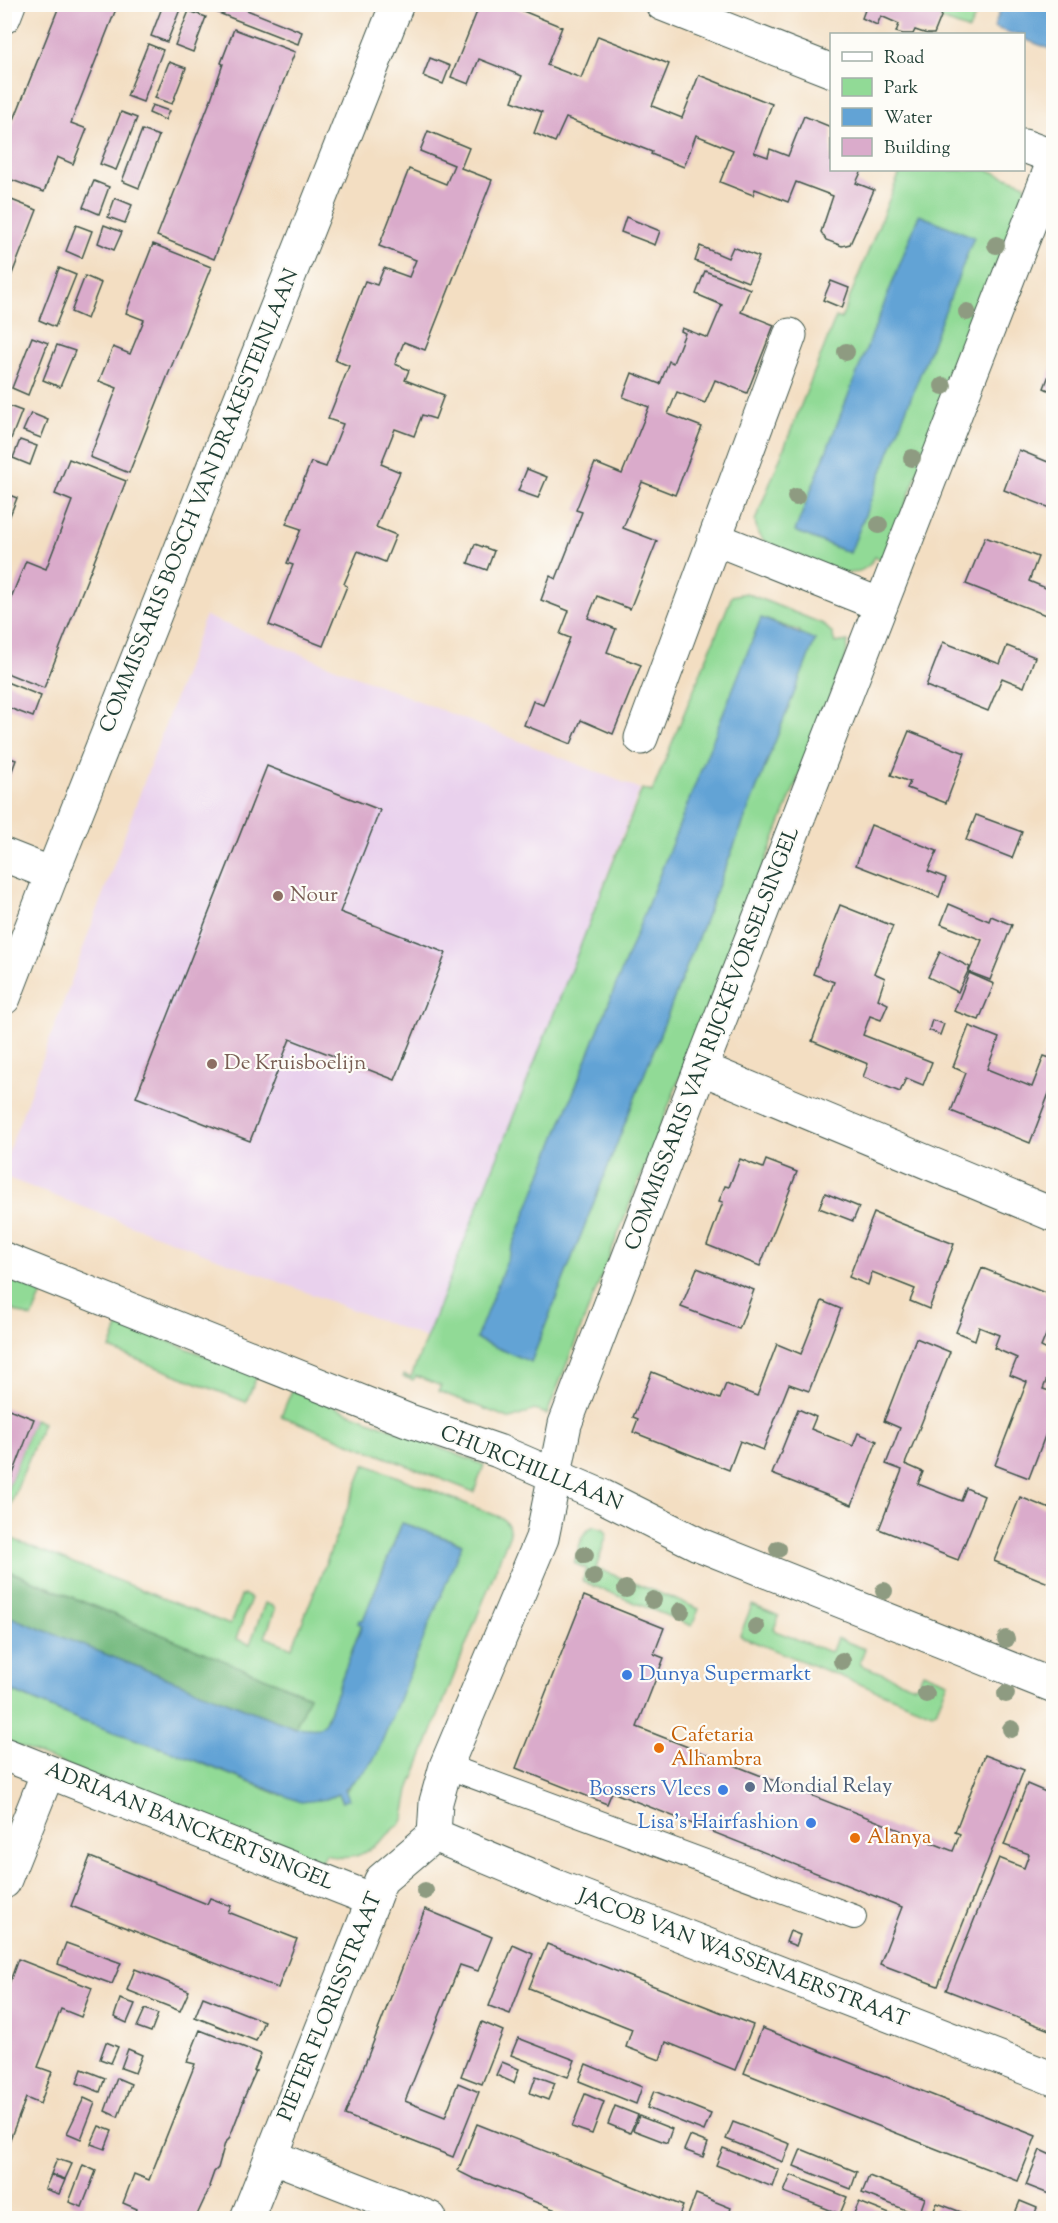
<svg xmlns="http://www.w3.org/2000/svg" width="1058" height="2223" viewBox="0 0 1058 2223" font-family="'Sorts Mill Goudy',serif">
	<rect width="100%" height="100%" fill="#fdfcf7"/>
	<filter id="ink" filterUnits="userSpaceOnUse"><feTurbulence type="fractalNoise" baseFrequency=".0167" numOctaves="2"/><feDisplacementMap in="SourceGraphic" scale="12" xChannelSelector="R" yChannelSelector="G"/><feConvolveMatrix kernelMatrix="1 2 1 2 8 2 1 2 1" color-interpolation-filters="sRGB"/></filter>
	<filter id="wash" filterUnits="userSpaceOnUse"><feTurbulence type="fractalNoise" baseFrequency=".008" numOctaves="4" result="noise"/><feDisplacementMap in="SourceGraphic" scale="24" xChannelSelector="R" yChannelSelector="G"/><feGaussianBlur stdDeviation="1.35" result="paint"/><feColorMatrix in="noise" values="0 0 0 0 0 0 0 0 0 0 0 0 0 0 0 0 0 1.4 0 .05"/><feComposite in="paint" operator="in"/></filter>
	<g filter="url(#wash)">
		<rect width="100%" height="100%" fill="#f3dec2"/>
		<!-- built -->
		<polygon fill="#e9d1ed" points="205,616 640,789 429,1339 5,1177 4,1164"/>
		<!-- green -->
		<g fill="#91da96" stroke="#588c65" stroke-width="1.5" fill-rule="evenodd">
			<polygon points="946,5 980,5 969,30 940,19"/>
			<path d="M901,170H988L1025,184L1026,191L884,560L875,557C868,570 857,574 842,573L765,542L758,534L755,521L836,317L841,319ZM919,216L850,553H849L796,531Z"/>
			<path d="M746,593L823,624L832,633L835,643L848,641L846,657L547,1414L534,1410L511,1419L438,1391L441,1386L416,1376L413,1380L403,1377L404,1375L411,1377L642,789L652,792L732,596ZM761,618L800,631V633L815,640L531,1362Z"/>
			<polygon points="4,1276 43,1291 32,1318 5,1307"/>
			<polygon points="120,1322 257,1376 246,1402 110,1349"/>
			<polygon points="292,1390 484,1465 474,1492 281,1416"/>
			<polygon points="34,1419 43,1423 5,1519 5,1495"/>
			<path d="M365,1464L502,1518L508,1525L510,1533L409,1790L404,1818L401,1823C377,1843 360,1867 326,1854L320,1866L5,1741L4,1688L82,1721L176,1753L280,1795L326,1799L338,1794L341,1801C347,1783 365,1772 376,1756L461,1543L402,1523L363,1621L360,1620L358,1623L362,1624L326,1720L322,1727C313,1732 305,1726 295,1728L309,1696L5,1569V1536L230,1625L241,1596L245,1595L251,1598L236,1639L250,1644L265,1603L273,1606L275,1610L265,1637L292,1648Z"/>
			<path d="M594,1526L604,1529L607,1534L596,1568L699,1609L692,1626L582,1581L587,1569L574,1563C578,1552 581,1531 594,1526Z"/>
			<polygon points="752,1605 779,1616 774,1629 775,1631 830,1652 832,1651 837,1638 865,1649 860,1661 861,1665 914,1686 917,1685 923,1672 948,1682 936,1711 932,1713 742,1637 740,1635"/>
		</g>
		<!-- forest -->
		<polygon fill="#74ba7f" stroke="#4a7c5a" stroke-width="1.5" points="4,1569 309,1696 295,1728 5,1615"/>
		<!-- water -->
		<g fill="#62a3d5" stroke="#407084" stroke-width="1.5">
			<polygon points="1002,5 1053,5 1053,40 1050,49 1024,39 1024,34 1012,34 994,27"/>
			<polygon points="919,215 974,237 850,553 795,531"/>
			<polygon points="761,618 815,640 531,1362 476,1339"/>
			<path d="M402,1523L462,1544L376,1756L368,1767L345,1789L349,1799L342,1802L338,1794L326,1799L301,1802L176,1753L82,1721L5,1688V1615L295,1728C308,1725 318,1735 326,1720L362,1625L358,1623L359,1620H363Z"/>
		</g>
		<g id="blocks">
			<!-- building -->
			<g fill="#daabcb">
				<polygon points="60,4 118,4 71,123 87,129 73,164 57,157 44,192 4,177 4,145"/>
				<polygon points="480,4 506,4 562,27 547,65 581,78 598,36 669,64 652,106 682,118 699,75 772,104 754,152 768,157 770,149 788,156 804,116 831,127 831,170 862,170 856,183 874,190 850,244 842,246 826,240 821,232 833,196 796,182 788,202 755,189 753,195 720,182 733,150 696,135 684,167 651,154 652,152 566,118 555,142 534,133 542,112 512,101 522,76 479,59 469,84 451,77"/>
				<polygon points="851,4 946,4 934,34 927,34 915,30 913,34 903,34 896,32 899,24 881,16 877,25 862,18 865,10"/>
				<polygon points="163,5 181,7 167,42 151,36"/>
				<polygon points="198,5 232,4 302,32 298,44"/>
				<polygon points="189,11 206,17 193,52 175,45"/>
				<polygon points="234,29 295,52 214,259 157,236 211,99 223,64 221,63"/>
				<polygon points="148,44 163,50 143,102 127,96"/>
				<polygon points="430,58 450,66 443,84 423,76"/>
				<polygon points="169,62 186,68 172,104 155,98"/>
				<polygon points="152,105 169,111 165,120 149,113"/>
				<polygon points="121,112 137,118 116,170 100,164"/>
				<polygon points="142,130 159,136 139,188 122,181"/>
				<polygon points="428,131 469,148 461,168 492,180 425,350 404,342 395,364 409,370 405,380 444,395 435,419 422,415 414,436 395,429 381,464 400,472 376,527 396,535 385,562 358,551 344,584 347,586 323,646 269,625 293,565 287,563 301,529 286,524 311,462 326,467 343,424 328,419 349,366 335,360 365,281 377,285 384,268 409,277 416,260 379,246 409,169 446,184 454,165 420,151"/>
				<polygon points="94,181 109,187 99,214 83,207"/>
				<polygon points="4,197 37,210 5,292 4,292"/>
				<polygon points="115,198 132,205 125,223 108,217"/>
				<polygon points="626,217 660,231 655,245 621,232"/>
				<polygon points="76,225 92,231 82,258 66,251"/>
				<polygon points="104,225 122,232 114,250 98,243"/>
				<polygon points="153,244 211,267 129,473 90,457 117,388 99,381 113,347 130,354 144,320 126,313"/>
				<polygon points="700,246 728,258 733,247 759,257 748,282 695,261"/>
				<polygon points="59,268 76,275 55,327 39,320"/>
				<polygon points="705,271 750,289 741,312 774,325 747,393 715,380 705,403 677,392 668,414 702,427 675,495 642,482 623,528 657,541 630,609 597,596 588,618 616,629 607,652 641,665 613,734 581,720 571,744 524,725 533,701 543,705 570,638 560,634 569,611 541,600 550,576 556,579 569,546 582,512 576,510 595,463 622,474 649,407 623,397 632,373 660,384 669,361 673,363 685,333 681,331 682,328 708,338 722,305 696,294"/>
				<polygon points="85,276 101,283 87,319 71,312"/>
				<polygon points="831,281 849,288 842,308 823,300"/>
				<polygon points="32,337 48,343 28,395 12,388"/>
				<polygon points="57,345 75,351 60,387 43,380"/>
				<polygon points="1053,365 1053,392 1044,388"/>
				<polygon points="6,405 22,411 5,454 4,407"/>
				<polygon points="31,413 48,420 41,438 23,431"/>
				<polygon points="20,440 37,446 30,465 13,458"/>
				<polygon points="1019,450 1053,464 1053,509 1004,490"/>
				<polygon points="69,459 126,481 44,688 4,672 4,615 26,561 46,569 72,501 55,494"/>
				<polygon points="527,469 547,477 538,498 518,491"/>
				<polygon points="4,493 17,498 5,528 4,528"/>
				<polygon points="985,537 1038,557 1029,581 1053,591 1053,611 1051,617 966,584"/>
				<polygon points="475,544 494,551 487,570 468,563"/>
				<polygon points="943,642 1000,664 1007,646 1035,657 1024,687 1002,678 988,711 926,686"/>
				<polygon points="4,681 41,696 33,717 4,706"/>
				<polygon points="909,731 965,753 946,803 907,788 910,782 891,775"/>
				<polygon points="4,756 16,760 5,790 4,790"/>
				<polygon points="267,766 380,810 340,912 446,953 395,1080 290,1039 250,1141 136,1097"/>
				<polygon points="976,815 1022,832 1012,858 966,840"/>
				<polygon points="871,825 937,851 928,871 946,878 939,897 856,865"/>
				<polygon points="949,904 989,921 991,916 1012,925 990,980 969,972 982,940 941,924"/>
				<polygon points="840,905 893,926 874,973 885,978 878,999 888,1004 881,1020 870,1016 863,1035 932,1062 923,1085 906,1078 900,1092 863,1077 868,1064 812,1041 834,982 813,974"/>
				<polygon points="940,952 970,967 958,992 928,977"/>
				<polygon points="969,973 994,984 979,1020 954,1011"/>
				<polygon points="932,1020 944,1024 940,1035 929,1030"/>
				<polygon points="969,1026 999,1038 987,1069 1032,1087 1044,1056 1053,1059 1053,1083 1030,1143 951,1111 966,1073 953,1067"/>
				<polygon points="740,1159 763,1168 766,1160 797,1172 760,1266 707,1245 723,1202 719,1201 725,1186 729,1187"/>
				<polygon points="825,1193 859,1207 853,1221 819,1208"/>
				<polygon points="874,1213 954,1244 929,1309 910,1301 915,1289 872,1272 868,1285 849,1277"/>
				<polygon points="697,1268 754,1290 739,1329 681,1307"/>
				<polygon points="982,1268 1053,1296 1053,1318 1041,1347 1053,1353 1053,1363 1043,1389 1053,1392 1053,1415 1029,1478 995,1465 1027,1382 1010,1375 1017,1358 994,1348 999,1335 979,1327 975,1340 956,1332"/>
				<polygon points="822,1301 841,1309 809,1391 789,1384 763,1450 740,1441 729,1470 633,1432 638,1419 633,1417 652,1372 720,1399 726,1384 757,1396 777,1344 801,1354"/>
				<polygon points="916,1338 950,1352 905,1464 923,1472 918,1484 961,1501 966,1488 984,1496 958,1560 879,1529 902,1470 886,1464 900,1428 884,1421"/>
				<polygon points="4,1407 34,1419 5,1495 4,1495"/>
				<polygon points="798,1409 816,1417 811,1429 853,1446 858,1433 877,1441 852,1505 772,1474"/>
				<polygon points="1020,1497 1053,1510 1053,1585 994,1561"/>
				<polygon points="584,1596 664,1628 654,1654 664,1658 637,1727 953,1851 960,1834 955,1832 985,1755 1024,1770 938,1986 880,1964 902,1907 612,1792 607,1804 516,1768"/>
				<polygon points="1027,1784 1053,1795 1053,2027 1052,2031 946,1990 999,1858 1024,1868 1029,1854 1004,1845"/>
				<polygon points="90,1857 207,1904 210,1898 231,1906 228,1912 297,1939 278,1988 71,1906"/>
				<polygon points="425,1909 492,1937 478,1971 460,1965 405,2101 445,2117 458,2083 479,2092 453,2157 345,2115"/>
				<polygon points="790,1931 800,1935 796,1946 786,1942"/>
				<polygon points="66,1943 121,1963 112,1984 58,1964"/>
				<polygon points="547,1944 753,2025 735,2070 666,2042 660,2060 626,2047 632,2029 529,1988"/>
				<polygon points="513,1945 533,1954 510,2014 489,2006"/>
				<polygon points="18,1959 92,1988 81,2017 61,2009 38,2067 52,2072 40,2104 26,2098 5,2152 5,1995"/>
				<polygon points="135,1969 189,1991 180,2011 127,1990"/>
				<polygon points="203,1997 264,2021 256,2041 195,2017"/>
				<polygon points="120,1999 135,2004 127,2023 114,2017"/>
				<polygon points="145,2009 158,2014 151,2032 137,2027"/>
				<polygon points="482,2022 503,2031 482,2084 461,2076"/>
				<polygon points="762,2028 1036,2136 1018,2181 744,2073"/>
				<polygon points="200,2030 261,2054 254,2071 256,2071 243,2100 244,2100 229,2139 225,2143 218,2168 214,2172 209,2186 210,2187 197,2215 198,2218 134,2218 137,2209 123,2203 134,2174 149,2180 195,2064 187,2062"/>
				<polygon points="518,2038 575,2060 568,2077 511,2055"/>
				<polygon points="106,2042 118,2047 111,2063 100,2059"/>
				<polygon points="128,2049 142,2055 135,2073 121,2068"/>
				<polygon points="502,2062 519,2069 514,2083 496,2075"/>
				<polygon points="586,2064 642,2087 636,2104 579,2081"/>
				<polygon points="82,2069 105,2078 100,2092 77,2083"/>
				<polygon points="536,2076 555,2083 548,2100 530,2093"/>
				<polygon points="117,2078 131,2084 118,2117 105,2111"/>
				<polygon points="654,2091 711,2114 704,2131 647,2108"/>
				<polygon points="585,2094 604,2102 592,2134 572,2127"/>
				<polygon points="84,2098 95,2103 81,2139 67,2133"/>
				<polygon points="615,2106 638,2115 630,2133 608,2124"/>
				<polygon points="639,2116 672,2129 667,2143 633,2130"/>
				<polygon points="733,2122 790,2144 783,2162 726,2139"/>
				<polygon points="477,2124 683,2206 678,2218 576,2218 490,2184 474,2179 458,2171"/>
				<polygon points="99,2126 112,2131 105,2149 91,2144"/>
				<polygon points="690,2136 708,2143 703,2157 684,2150"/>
				<polygon points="723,2148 779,2170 773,2187 716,2165"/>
				<polygon points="801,2149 857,2172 851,2189 794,2166"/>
				<polygon points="1040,2150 1053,2156 1053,2182 1049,2194 1026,2185"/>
				<polygon points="57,2159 72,2164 65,2179 51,2174"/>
				<polygon points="83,2165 96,2171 82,2207 69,2202"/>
				<polygon points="51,2175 65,2180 59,2194 45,2189"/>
				<polygon points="791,2175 847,2197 840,2214 784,2192"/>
				<polygon points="869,2176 925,2198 919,2215 862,2193"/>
				<polygon points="696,2194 731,2208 728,2218 687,2218"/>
				<polygon points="1020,2201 1037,2208 1033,2218 1013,2218"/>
				<polygon points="859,2202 887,2213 902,2218 852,2218"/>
				<polygon points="937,2203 977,2218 931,2218"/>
			</g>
		</g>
	</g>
	<g filter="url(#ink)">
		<use href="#blocks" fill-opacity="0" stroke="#3f5549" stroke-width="1.5"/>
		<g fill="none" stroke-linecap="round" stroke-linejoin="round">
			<!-- lane casing -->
			<g stroke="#3f5549" stroke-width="26">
				<polyline id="lane" points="446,1766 854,1917"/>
			</g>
			<!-- street casing -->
			<g stroke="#3f5549" stroke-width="35">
				<g id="street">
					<polyline points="662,4 832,71"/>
					<polyline points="4,17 9,4"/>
					<polyline points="1024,146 1054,157"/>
					<polyline points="716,539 881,605"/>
					<polyline points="641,738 790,335"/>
					<polyline points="4,855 52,874"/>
					<polyline points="4,998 52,874 397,4"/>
					<polyline points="701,1068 1054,1215"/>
					<polyline points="4,1259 407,1420 498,1451 602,1496 698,1544 1054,1686"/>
					<polyline points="4,1754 373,1900"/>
					<polyline points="434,1835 558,1887 1054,2079"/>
					<polyline points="4,1882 48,1772"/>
					<polyline points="271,2156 430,2218"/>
					<polyline points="247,2218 381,1880 434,1835 436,1802 446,1766 542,1538 565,1424 701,1068 1054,160"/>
				</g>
			</g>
			<!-- lane -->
			<use href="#lane" stroke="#fff" stroke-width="24"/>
			<!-- street -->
			<use href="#street" stroke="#fff" stroke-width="33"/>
		</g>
		<!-- trees -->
		<g fill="#8e9b81">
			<circle cx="996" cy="245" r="9"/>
			<circle cx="967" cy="312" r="9"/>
			<circle cx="846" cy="352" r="9"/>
			<circle cx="943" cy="386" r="9"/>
			<circle cx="912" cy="458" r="9"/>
			<circle cx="796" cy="497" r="9"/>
			<circle cx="879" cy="525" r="9"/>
			<circle cx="778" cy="1549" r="9"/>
			<circle cx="585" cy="1555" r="9"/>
			<circle cx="594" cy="1577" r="9"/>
			<circle cx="626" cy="1589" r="9"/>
			<circle cx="884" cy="1591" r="9"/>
			<circle cx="653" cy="1600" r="9"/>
			<circle cx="681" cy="1611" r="9"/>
			<circle cx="756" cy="1627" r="9"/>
			<circle cx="1006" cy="1639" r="9"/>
			<circle cx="842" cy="1661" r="9"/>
			<circle cx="926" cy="1694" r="9"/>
			<circle cx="1006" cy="1694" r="9"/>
			<circle cx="1011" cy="1729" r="9"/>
			<circle cx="425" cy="1891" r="9"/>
		</g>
	</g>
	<!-- markers -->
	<g fill="#8d6e63" stroke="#fdfcf7" stroke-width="2">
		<circle cx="278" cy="896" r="6"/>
		<circle cx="212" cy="1064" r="6"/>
	</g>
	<g fill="#3f7fe0" stroke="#fdfcf7" stroke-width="2">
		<circle cx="627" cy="1675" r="6"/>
		<circle cx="723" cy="1790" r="6"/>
		<circle cx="811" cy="1823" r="6"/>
	</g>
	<g fill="#e8710a" stroke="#fdfcf7" stroke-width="2">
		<circle cx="659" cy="1748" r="6"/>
		<circle cx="855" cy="1838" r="6"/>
	</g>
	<circle fill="#5c6f8a" stroke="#fdfcf7" stroke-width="2" cx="750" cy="1787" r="6"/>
	<g text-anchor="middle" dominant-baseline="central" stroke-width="4.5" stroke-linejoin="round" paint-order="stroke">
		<!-- street labels -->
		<g font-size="21" fill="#1f3d34" stroke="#fdfcf7">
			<text transform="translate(200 501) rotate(-68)">COMMISSARIS BOSCH VAN DRAKESTEINLAAN</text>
			<text transform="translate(713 1039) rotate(-69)">COMMISSARIS VAN RIJCKEVORSELSINGEL</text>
			<text transform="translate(531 1469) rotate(22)">CHURCHILLLAAN</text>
			<text transform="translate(189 1827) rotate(22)">ADRIAAN BANCKERTSINGEL</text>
			<text transform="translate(743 1959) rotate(21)">JACOB VAN WASSENAERSTRAAT</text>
			<text transform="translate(331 2007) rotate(-68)">PIETER FLORISSTRAAT</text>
		</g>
		<!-- education labels -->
		<g font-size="21" fill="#785e54" stroke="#fdfcf7" text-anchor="start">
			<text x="290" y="896">Nour</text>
			<text x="224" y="1064">De Kruisboelijn</text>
		</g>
		<!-- shop labels -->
		<g font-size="21" fill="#366cbe" stroke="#fdfcf7" text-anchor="end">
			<text x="639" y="1675" text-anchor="start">Dunya Supermarkt</text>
			<text x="711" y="1790">Bossers Vlees</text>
			<text x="799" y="1823">Lisa's Hairfashion</text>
		</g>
		<!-- food labels -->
		<g font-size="21" fill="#c56008" stroke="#fdfcf7" text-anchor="start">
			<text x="671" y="1736">Cafetaria<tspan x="671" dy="24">Alhambra</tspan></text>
			<text x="867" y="1838">Alanya</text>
		</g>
		<!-- service labels -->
		<g font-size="21" fill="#4e5e75" stroke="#fdfcf7" text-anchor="start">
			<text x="762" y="1787">Mondial Relay</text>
		</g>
	</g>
	<!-- margin -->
	<rect width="1058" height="2223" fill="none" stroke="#fdfcf7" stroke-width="24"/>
	<!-- legend -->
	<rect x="830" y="33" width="195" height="138" fill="#fdfcf7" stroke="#a4b0a9" stroke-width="1.5"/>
	<rect x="842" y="52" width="30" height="9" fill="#ffffff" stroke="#a4b0a9" stroke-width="1.5"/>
	<text x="884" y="63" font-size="18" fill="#1f3d34">Road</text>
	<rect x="842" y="78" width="30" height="18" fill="#91da96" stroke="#a4b0a9" stroke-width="1.5"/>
	<text x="884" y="93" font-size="18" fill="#1f3d34">Park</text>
	<rect x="842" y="108" width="30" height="18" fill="#62a3d5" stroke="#a4b0a9" stroke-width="1.5"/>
	<text x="884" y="123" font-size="18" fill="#1f3d34">Water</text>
	<rect x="842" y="138" width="30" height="18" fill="#daabcb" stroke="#a4b0a9" stroke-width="1.5"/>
	<text x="884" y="153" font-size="18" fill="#1f3d34">Building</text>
</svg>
